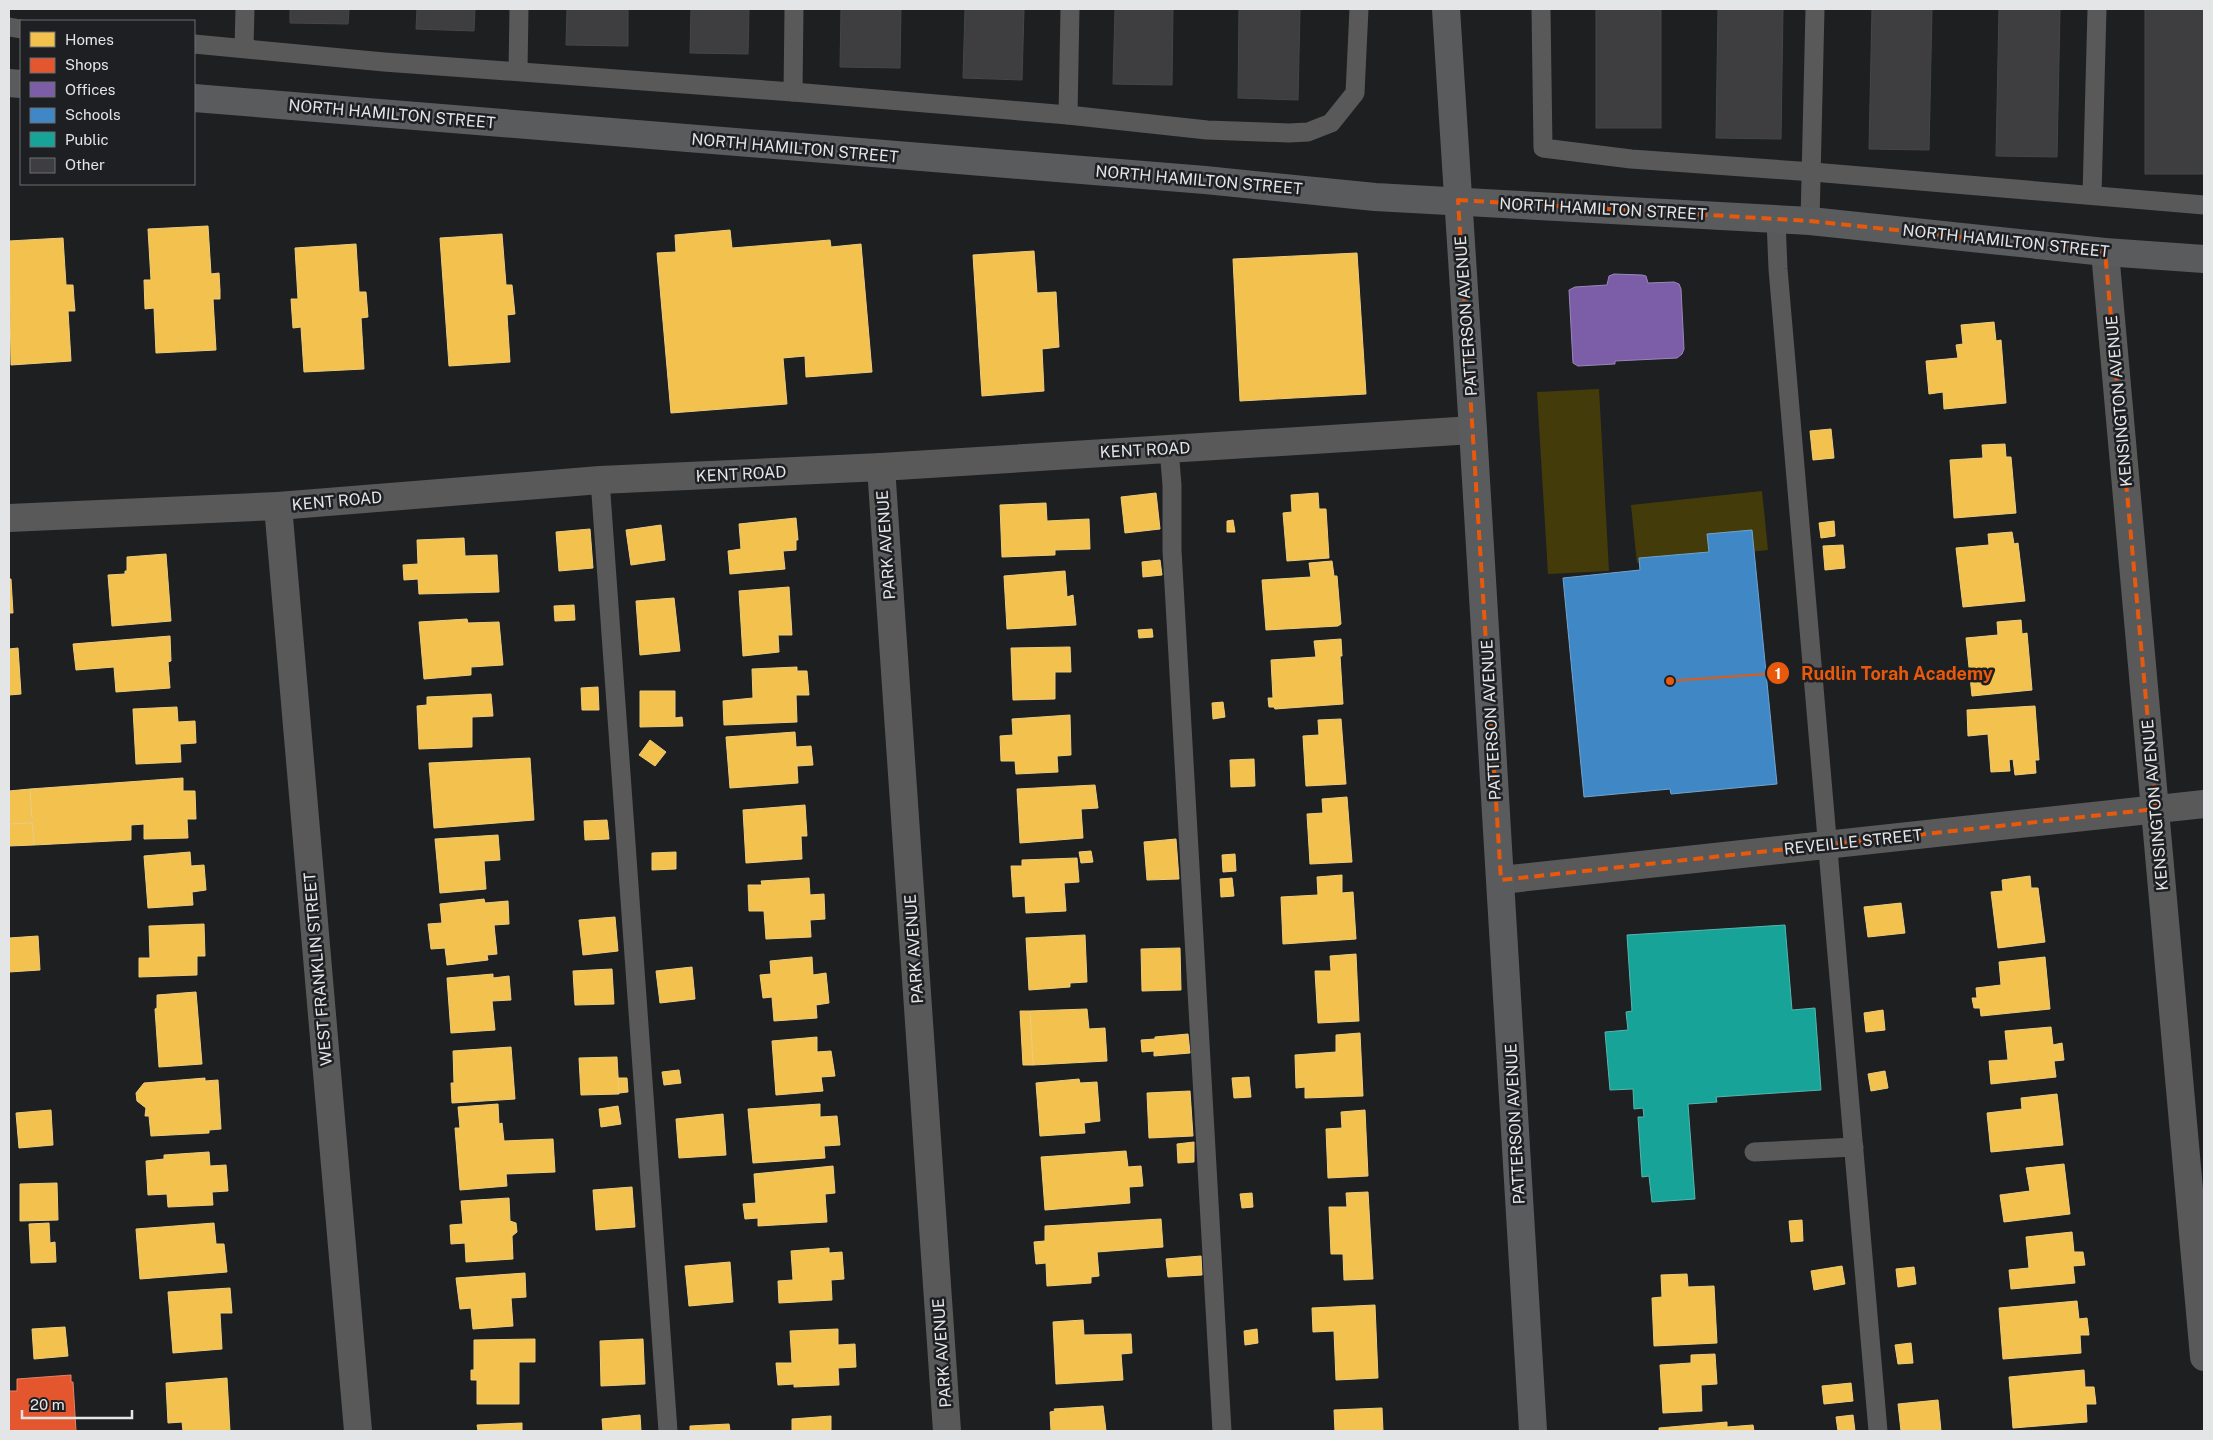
<svg xmlns="http://www.w3.org/2000/svg" width="2213" height="1440" viewBox="0 0 2213 1440" font-family="'Public Sans',sans-serif">
	<rect width="100%" height="100%" fill="#1e1f21"/>
	<!-- green -->
	<g fill="#443b0b">
		<polygon points="1599,389 1609,571 1548,574 1537,392"/>
		<polygon points="1762,491 1768,550 1637,563 1631,505"/>
	</g>
	<!-- homes -->
	<g fill="#f2c14e" stroke="#eecc7c">
		<polygon points="208,226 211,274 219,273 220,290 220,299 213,299 216,350 156,353 154,308 145,309 144,280 151,280 148,229"/>
		<polygon points="730,230 732,248 830,240 831,247 861,244 872,372 806,377 805,356 783,358 787,404 671,413 657,253 676,252 675,235"/>
		<polygon points="502,234 506,285 512,285 515,314 507,315 510,362 449,366 440,238"/>
		<polygon points="63,238 66,285 73,285 74,300 75,311 68,311 71,361 11,365 9,241"/>
		<polygon points="356,244 359,292 366,292 368,317 361,318 364,369 304,372 301,327 293,328 291,299 298,299 295,248"/>
		<polygon points="1034,251 1037,293 1056,292 1059,347 1042,349 1044,391 982,396 973,255"/>
		<polygon points="1357,253 1366,394 1240,401 1233,259"/>
		<polygon points="1994,322 1996,341 2001,340 2006,403 1944,409 1943,392 1929,394 1926,361 1958,358 1956,345 1963,344 1961,325"/>
		<polygon points="1831,429 1834,458 1813,460 1810,431"/>
		<polygon points="2005,444 2006,457 2011,457 2016,513 1954,518 1950,460 1983,458 1982,445"/>
		<polygon points="1156,493 1160,529 1125,533 1121,497"/>
		<polygon points="1318,493 1319,509 1326,509 1329,558 1287,561 1283,513 1292,512 1291,495"/>
		<polygon points="1046,503 1047,521 1089,519 1090,549 1055,550 1055,555 1002,557 1000,505"/>
		<polygon points="796,518 798,540 796,540 796,550 783,551 785,569 730,574 728,551 741,549 739,524"/>
		<polygon points="1233,520 1235,532 1227,532 1227,521"/>
		<polygon points="1834,521 1835,536 1821,538 1819,523"/>
		<polygon points="661,525 665,560 631,565 626,530"/>
		<polygon points="590,529 593,568 559,571 556,532"/>
		<polygon points="2012,532 2014,544 2018,543 2025,601 1963,607 1956,548 1989,545 1988,534"/>
		<polygon points="464,538 465,556 497,555 499,592 419,594 418,579 404,580 403,565 418,564 417,540"/>
		<polygon points="1843,545 1845,568 1825,570 1823,546"/>
		<polygon points="166,554 171,621 112,626 108,575 125,574 125,571 127,571 127,557"/>
		<polygon points="1160,560 1162,575 1143,577 1142,562"/>
		<polygon points="1332,561 1334,576 1337,576 1341,624 1338,626 1266,630 1262,580 1311,577 1309,563"/>
		<polygon points="1065,571 1067,597 1073,595 1076,625 1007,629 1004,576"/>
		<polygon points="9,579 11,579 13,613 9,613"/>
		<polygon points="789,587 792,635 778,635 779,652 743,656 739,591"/>
		<polygon points="674,598 680,651 640,655 636,601"/>
		<polygon points="574,605 575,620 555,621 554,606"/>
		<polygon points="467,619 468,623 499,622 503,665 471,667 471,675 424,679 419,622"/>
		<polygon points="2021,620 2022,634 2027,633 2032,690 1972,696 1966,638 1998,635 1997,622"/>
		<polygon points="1152,629 1153,637 1139,638 1138,630"/>
		<polygon points="170,636 171,661 168,662 170,688 116,692 114,667 76,670 73,644"/>
		<polygon points="1341,639 1342,656 1340,656 1343,704 1275,709 1274,707 1269,707 1268,698 1273,698 1271,660 1316,657 1314,641"/>
		<polygon points="1070,647 1071,672 1055,672 1055,699 1013,700 1011,648"/>
		<polygon points="18,648 21,694 9,695 9,649"/>
		<polygon points="797,667 797,671 807,671 809,695 796,695 797,722 724,725 723,701 753,698 752,669"/>
		<polygon points="598,687 599,710 582,710 581,688"/>
		<polygon points="640,691 675,691 675,718 682,717 683,726 640,727"/>
		<polygon points="491,694 493,716 472,717 472,747 419,749 417,706 427,705 427,697"/>
		<polygon points="1223,702 1225,717 1213,719 1212,703"/>
		<polygon points="2035,706 2039,760 2035,760 2036,773 2015,775 2013,759 2009,760 2010,771 1991,772 1988,734 1968,736 1967,710"/>
		<polygon points="177,707 178,722 195,721 196,743 180,744 181,762 136,764 133,709"/>
		<polygon points="1070,715 1071,755 1057,756 1058,772 1016,774 1015,761 1001,761 1000,736 1013,735 1012,719"/>
		<polygon points="1341,719 1346,784 1306,786 1303,736 1319,735 1318,720"/>
		<polygon points="795,732 796,747 811,746 813,765 797,766 798,783 730,788 726,737"/>
		<polygon points="650,740 666,752 655,766 639,755"/>
		<polygon points="530,758 534,820 434,828 429,763"/>
		<polygon points="1254,759 1255,786 1231,787 1230,760"/>
		<polygon points="183,778 183,791 195,791 196,819 187,819 188,838 144,839 144,824 131,825 131,840 34,845 30,789"/>
		<polygon points="1095,785 1098,808 1081,809 1083,838 1020,843 1017,789"/>
		<polygon points="30,789 32,823 9,824 9,791"/>
		<polygon points="1347,797 1352,862 1310,864 1307,814 1323,813 1322,799"/>
		<polygon points="805,805 807,836 801,836 802,859 746,863 743,810"/>
		<polygon points="607,820 609,839 585,840 584,821"/>
		<polygon points="32,823 34,845 9,846 9,824"/>
		<polygon points="498,835 500,860 484,861 486,889 440,893 435,839"/>
		<polygon points="1176,839 1179,879 1147,880 1144,842"/>
		<polygon points="1091,851 1093,862 1081,863 1079,852"/>
		<polygon points="190,852 191,866 204,865 206,890 192,892 193,905 148,908 144,856"/>
		<polygon points="676,852 676,869 652,870 652,853"/>
		<polygon points="1235,854 1236,871 1223,872 1222,855"/>
		<polygon points="1077,858 1079,882 1064,883 1066,911 1026,913 1025,896 1013,897 1011,866 1022,866 1022,860"/>
		<polygon points="1342,875 1342,893 1353,892 1356,939 1283,944 1281,897 1318,895 1317,877"/>
		<polygon points="2030,876 2031,888 2038,888 2045,942 1998,948 1991,892 2003,891 2002,880"/>
		<polygon points="809,878 810,895 824,894 825,919 810,920 811,937 766,939 764,911 749,911 748,885 762,885 761,881"/>
		<polygon points="1232,878 1234,896 1221,897 1220,879"/>
		<polygon points="484,899 485,903 508,901 509,924 494,925 497,954 487,955 488,960 447,965 445,948 431,949 428,924 442,923 440,904"/>
		<polygon points="1901,903 1905,933 1868,937 1864,907"/>
		<polygon points="615,917 618,951 583,955 579,920"/>
		<polygon points="204,924 205,956 197,956 197,975 139,977 139,958 150,958 149,926"/>
		<polygon points="1085,935 1087,982 1070,983 1070,987 1029,990 1026,938"/>
		<polygon points="38,936 40,970 9,972 9,938"/>
		<polygon points="1180,948 1181,990 1142,991 1141,949"/>
		<polygon points="1356,954 1359,1021 1318,1023 1315,971 1331,971 1330,956"/>
		<polygon points="812,957 813,975 826,973 829,1003 816,1005 817,1018 774,1021 772,997 763,998 760,975 771,974 770,961"/>
		<polygon points="2045,957 2050,1009 1981,1016 1980,1008 1974,1008 1972,998 1977,998 1976,988 2001,985 1999,962"/>
		<polygon points="692,967 695,999 660,1003 656,971"/>
		<polygon points="612,969 614,1004 575,1005 573,971"/>
		<polygon points="493,974 493,978 509,976 511,1000 492,1001 495,1030 451,1033 447,978"/>
		<polygon points="196,992 202,1064 159,1067 155,1009 157,1008 157,995"/>
		<polygon points="1087,1009 1089,1029 1105,1028 1107,1061 1033,1065 1030,1011"/>
		<polygon points="1883,1010 1885,1030 1866,1032 1864,1013"/>
		<polygon points="1020,1011 1030,1011 1033,1065 1023,1065"/>
		<polygon points="2051,1027 2053,1045 2062,1043 2064,1060 2054,1061 2056,1077 1991,1084 1989,1061 2008,1060 2005,1031"/>
		<polygon points="1360,1033 1363,1096 1305,1098 1305,1087 1296,1088 1295,1055 1336,1052 1336,1035"/>
		<polygon points="1188,1034 1190,1053 1154,1056 1154,1051 1142,1052 1141,1040 1155,1039 1155,1037"/>
		<polygon points="817,1037 817,1052 831,1051 835,1076 821,1077 823,1091 776,1095 772,1041"/>
		<polygon points="511,1047 515,1099 452,1103 451,1083 454,1083 453,1051"/>
		<polygon points="617,1057 619,1094 581,1095 579,1058"/>
		<polygon points="679,1070 681,1083 664,1085 662,1072"/>
		<polygon points="1885,1071 1888,1088 1871,1091 1868,1074"/>
		<polygon points="1249,1077 1251,1097 1234,1098 1232,1078"/>
		<polygon points="205,1078 205,1081 218,1080 221,1129 209,1130 209,1133 151,1136 149,1116 145,1116 146,1108 137,1101 136,1093 144,1083"/>
		<polygon points="618,1078 627,1078 628,1092 619,1093"/>
		<polygon points="1079,1079 1080,1083 1097,1082 1100,1121 1084,1123 1085,1133 1040,1136 1036,1083"/>
		<polygon points="1190,1091 1193,1136 1149,1138 1147,1093"/>
		<polygon points="2057,1094 2063,1145 1991,1152 1987,1113 2022,1109 2021,1098"/>
		<polygon points="498,1104 499,1124 502,1123 504,1141 553,1139 555,1172 506,1174 507,1186 460,1190 455,1128 460,1128 458,1107"/>
		<polygon points="820,1104 820,1117 837,1116 840,1145 824,1146 825,1158 753,1163 748,1109"/>
		<polygon points="618,1106 621,1124 601,1127 599,1109"/>
		<polygon points="51,1110 53,1145 19,1148 16,1113"/>
		<polygon points="1365,1110 1368,1176 1328,1178 1326,1129 1342,1128 1341,1112"/>
		<polygon points="723,1114 726,1155 679,1158 676,1119"/>
		<polygon points="1194,1142 1194,1162 1178,1163 1177,1144"/>
		<polygon points="1126,1151 1128,1167 1141,1166 1143,1186 1129,1187 1130,1203 1045,1210 1041,1157"/>
		<polygon points="209,1152 210,1166 226,1165 228,1191 212,1192 213,1205 168,1207 167,1194 148,1195 146,1161 164,1159 164,1155"/>
		<polygon points="2064,1164 2070,1214 2004,1222 2000,1195 2030,1191 2026,1168"/>
		<polygon points="833,1166 835,1193 825,1194 827,1222 758,1226 758,1218 745,1219 743,1204 756,1203 754,1174"/>
		<polygon points="57,1183 58,1220 20,1221 20,1184"/>
		<polygon points="632,1187 635,1227 596,1230 593,1190"/>
		<polygon points="1368,1192 1373,1279 1344,1280 1343,1254 1331,1254 1329,1207 1347,1207 1346,1193"/>
		<polygon points="1252,1193 1253,1207 1242,1208 1240,1194"/>
		<polygon points="509,1198 510,1221 516,1223 517,1232 512,1236 513,1259 466,1262 465,1243 451,1244 450,1225 463,1224 461,1201"/>
		<polygon points="1161,1219 1163,1247 1097,1252 1099,1276 1091,1277 1091,1283 1047,1286 1046,1263 1036,1264 1034,1242 1045,1241 1045,1226"/>
		<polygon points="1802,1220 1803,1241 1791,1242 1789,1221"/>
		<polygon points="49,1223 50,1243 55,1242 56,1262 31,1263 29,1224"/>
		<polygon points="214,1223 216,1244 224,1244 227,1272 140,1279 136,1229"/>
		<polygon points="2072,1232 2074,1252 2083,1252 2085,1265 2073,1266 2075,1283 2011,1289 2009,1270 2029,1268 2026,1237"/>
		<polygon points="829,1248 829,1253 842,1252 844,1279 831,1280 832,1300 779,1303 778,1281 793,1280 791,1251"/>
		<polygon points="1201,1256 1202,1275 1168,1277 1166,1259"/>
		<polygon points="730,1262 733,1302 689,1306 685,1266"/>
		<polygon points="1842,1266 1845,1284 1814,1290 1811,1271"/>
		<polygon points="1914,1267 1916,1284 1898,1287 1896,1269"/>
		<polygon points="525,1273 526,1297 511,1298 513,1326 473,1329 471,1308 460,1309 456,1278"/>
		<polygon points="1687,1274 1688,1287 1714,1286 1717,1343 1654,1346 1652,1298 1662,1297 1661,1275"/>
		<polygon points="230,1288 232,1313 220,1313 222,1349 173,1353 168,1292"/>
		<polygon points="2077,1301 2079,1319 2087,1318 2089,1335 2080,1335 2081,1353 2003,1359 1999,1308"/>
		<polygon points="1375,1305 1378,1378 1336,1380 1334,1331 1313,1332 1312,1308"/>
		<polygon points="1083,1320 1084,1335 1131,1334 1132,1353 1121,1354 1123,1380 1056,1384 1053,1322"/>
		<polygon points="65,1327 68,1356 34,1359 32,1329"/>
		<polygon points="838,1329 838,1345 855,1344 856,1367 838,1368 839,1385 794,1387 794,1384 778,1385 776,1363 792,1363 790,1331"/>
		<polygon points="1257,1329 1258,1343 1245,1345 1244,1331"/>
		<polygon points="535,1339 535,1362 519,1362 519,1404 477,1404 477,1380 471,1380 471,1370 474,1370 474,1340"/>
		<polygon points="643,1339 645,1384 601,1386 600,1341"/>
		<polygon points="1911,1343 1913,1363 1898,1364 1895,1345"/>
		<polygon points="1715,1354 1717,1384 1701,1385 1702,1411 1663,1413 1660,1365 1691,1363 1691,1355"/>
		<polygon points="2084,1370 2085,1387 2094,1387 2096,1404 2086,1404 2087,1422 2013,1428 2009,1377"/>
		<polygon points="227,1378 230,1431 183,1431 182,1422 168,1423 166,1383"/>
		<polygon points="1851,1383 1853,1401 1824,1404 1822,1386"/>
		<polygon points="1938,1400 1941,1431 1901,1431 1898,1404"/>
		<polygon points="1103,1406 1106,1431 1051,1431 1050,1412 1055,1411 1054,1409"/>
		<polygon points="1382,1408 1383,1431 1335,1431 1334,1410"/>
		<polygon points="640,1415 641,1431 603,1431 602,1419"/>
		<polygon points="1853,1415 1855,1431 1838,1431 1836,1417"/>
		<polygon points="831,1416 831,1431 792,1431 792,1419"/>
		<polygon points="1727,1422 1727,1427 1753,1425 1754,1431 1659,1431 1659,1428"/>
		<polygon points="522,1423 522,1431 478,1431 477,1425"/>
		<polygon points="729,1424 730,1431 690,1431 690,1426"/>
	</g>
	<!-- shops -->
	<polygon fill="#e4572e" stroke="#e48266" points="71,1375 71,1382 73,1382 76,1431 9,1431 9,1391 17,1391 17,1379"/>
	<!-- offices -->
	<polygon fill="#7b5ea7" stroke="#9a86ba" points="1614,274 1642,275 1646,276 1648,283 1674,282 1679,284 1681,289 1684,349 1682,354 1677,358 1615,361 1615,364 1578,366 1573,363 1569,290 1575,287 1607,285 1609,276"/>
	<!-- schools -->
	<polygon fill="#3f88c5" stroke="#70a4cf" points="1752,530 1777,784 1671,794 1670,789 1584,797 1563,578 1640,570 1639,558 1709,552 1707,534"/>
	<!-- public -->
	<polygon fill="#17a398" stroke="#54b7b0" points="1785,925 1792,1010 1815,1008 1821,1090 1716,1097 1717,1102 1688,1104 1695,1199 1652,1202 1649,1176 1642,1177 1638,1117 1644,1117 1643,1108 1634,1109 1633,1089 1610,1090 1605,1032 1628,1030 1626,1012 1632,1011 1627,935"/>
	<!-- building -->
	<g fill="#3e3e40" stroke="#454648">
		<polygon points="290,9 349,9 348,24 290,23"/>
		<polygon points="417,9 475,9 474,31 416,29"/>
		<polygon points="567,9 628,9 628,46 566,45"/>
		<polygon points="691,9 749,9 748,54 690,53"/>
		<polygon points="841,9 901,9 900,68 840,67"/>
		<polygon points="965,9 1024,9 1022,80 963,78"/>
		<polygon points="1115,9 1173,9 1172,85 1113,84"/>
		<polygon points="1239,9 1300,9 1298,100 1238,98"/>
		<rect x="1596" y="9" width="65" height="119"/>
		<polygon points="1718,9 1783,9 1781,139 1716,138"/>
		<polygon points="1872,9 1932,9 1929,150 1869,149"/>
		<polygon points="1999,9 2060,9 2057,157 1996,156"/>
		<rect x="2145" y="9" width="59" height="165"/>
	</g>
	<g fill="none" stroke-linecap="round" stroke-linejoin="round">
		<!-- lane -->
		<g stroke="#59595a" stroke-width="19">
			<polyline points="1541,9 1543,148 1631,159 1813,172 2204,205"/>
			<polyline points="9,27 21,29"/>
			<polyline points="194,44 384,62 793,92 1068,115 1207,130 1289,133 1308,132 1331,123 1355,93 1359,9"/>
			<polyline points="244,47 245,9"/>
			<polyline points="518,71 519,9"/>
			<polyline points="793,92 794,9"/>
			<polyline points="1068,115 1070,9"/>
			<polyline points="2092,195 2097,9"/>
			<polyline points="1776,220 1778,269 1878,1431"/>
			<polyline points="1810,221 1815,9"/>
			<polyline points="1169,449 1172,485 1172,550 1222,1431"/>
			<polyline points="600,480 668,1431"/>
			<polyline points="1754,1152 1854,1147"/>
		</g>
		<!-- street -->
		<g stroke="#59595a" stroke-width="28">
			<polyline points="2105,252 2204,1357"/>
			<polyline points="881,467 947,1431"/>
			<polyline points="278,506 358,1431"/>
			<polyline points="9,518 278,506 600,480 881,467 1473,430"/>
			<polyline points="1501,880 2204,804"/>
		</g>
		<!-- secondary -->
		<g stroke="#5a5b5d" stroke-width="28">
			<polyline points="1446,9 1473,430 1533,1431"/>
			<polyline points="9,83 21,84"/>
			<polyline points="194,98 1205,180 1375,197 1810,221 2105,252 2204,259"/>
		</g>
	</g>
	<!-- marked area -->
	<path fill="none" stroke="#e8590c" stroke-width="4" stroke-dasharray="10 6" stroke-linejoin="round" d="M1458,200L1810,221L2105,252L2156,809L1501,880Z"/>
	<g text-anchor="middle" dominant-baseline="central" stroke-width="5" stroke-linejoin="round" paint-order="stroke">
		<!-- street labels -->
		<g font-size="16" fill="#e4e5e7" stroke="#1d1f22">
			<text transform="translate(392 114) rotate(5)">NORTH HAMILTON STREET</text>
			<text transform="translate(795 148) rotate(5)">NORTH HAMILTON STREET</text>
			<text transform="translate(1199 180) rotate(5)">NORTH HAMILTON STREET</text>
			<text transform="translate(1603 209) rotate(3)">NORTH HAMILTON STREET</text>
			<text transform="translate(2006 241) rotate(6)">NORTH HAMILTON STREET</text>
			<text transform="translate(1466 316) rotate(-94)">PATTERSON AVENUE</text>
			<text transform="translate(2119 401) rotate(-95)">KENSINGTON AVENUE</text>
			<text transform="translate(1145 450) rotate(-3)">KENT ROAD</text>
			<text transform="translate(741 474) rotate(-3)">KENT ROAD</text>
			<text transform="translate(337 501) rotate(-5)">KENT ROAD</text>
			<text transform="translate(886 545) rotate(-94)">PARK AVENUE</text>
			<text transform="translate(1491 720) rotate(-93)">PATTERSON AVENUE</text>
			<text transform="translate(2155 805) rotate(-95)">KENSINGTON AVENUE</text>
			<text transform="translate(1853 842) rotate(-6)">REVEILLE STREET</text>
			<text transform="translate(914 949) rotate(-94)">PARK AVENUE</text>
			<text transform="translate(318 969) rotate(-95)">WEST FRANKLIN STREET</text>
			<text transform="translate(1515 1124) rotate(-93)">PATTERSON AVENUE</text>
			<text transform="translate(942 1353) rotate(-94)">PARK AVENUE</text>
		</g>
	</g>
	<!-- callouts -->
	<path fill="none" stroke="#e8590c" stroke-width="2" d="M1670 681L1778 673"/>
	<g fill="#e8590c" stroke="#1d1f22" stroke-width="2">
		<circle cx="1670" cy="681" r="5"/>
		<circle cx="1778" cy="673" r="12"/>
	</g>
	<g font-size="15" text-anchor="middle" font-weight="bold" fill="#fff">
		<text x="1778" y="679">1</text>
	</g>
	<g font-size="18" text-anchor="middle" font-weight="bold" fill="#e8590c" stroke="#1d1f22" stroke-width="5" stroke-linejoin="round" paint-order="stroke">
		<text x="1897" y="680">Rudlin Torah Academy</text>
	</g>
	<!-- border -->
	<rect width="2213" height="1440" fill="none" stroke="#e4e5e7" stroke-width="20"/>
	<!-- legend -->
	<rect x="20" y="20" width="175" height="165" fill="#1d1f22" stroke="#6d6e71"/>
	<rect x="30" y="32" width="25" height="15" fill="#f2c14e" stroke="#6d6e71"/>
	<text x="65" y="45" font-size="15" fill="#e4e5e7">Homes</text>
	<rect x="30" y="58" width="25" height="15" fill="#e4572e" stroke="#6d6e71"/>
	<text x="65" y="70" font-size="15" fill="#e4e5e7">Shops</text>
	<rect x="30" y="82" width="25" height="15" fill="#7b5ea7" stroke="#6d6e71"/>
	<text x="65" y="95" font-size="15" fill="#e4e5e7">Offices</text>
	<rect x="30" y="108" width="25" height="15" fill="#3f88c5" stroke="#6d6e71"/>
	<text x="65" y="120" font-size="15" fill="#e4e5e7">Schools</text>
	<rect x="30" y="132" width="25" height="15" fill="#17a398" stroke="#6d6e71"/>
	<text x="65" y="145" font-size="15" fill="#e4e5e7">Public</text>
	<rect x="30" y="158" width="25" height="15" fill="#3e3e40" stroke="#6d6e71"/>
	<text x="65" y="170" font-size="15" fill="#e4e5e7">Other</text>
	<!-- scale -->
	<path d="M22 1410v8h110v-8" fill="none" stroke="#e4e5e7" stroke-width="2.5"/>
	<text x="30" y="1410" font-size="15" fill="#e4e5e7" stroke="#1d1f22" stroke-width="4" paint-order="stroke">20 m</text>
</svg>
